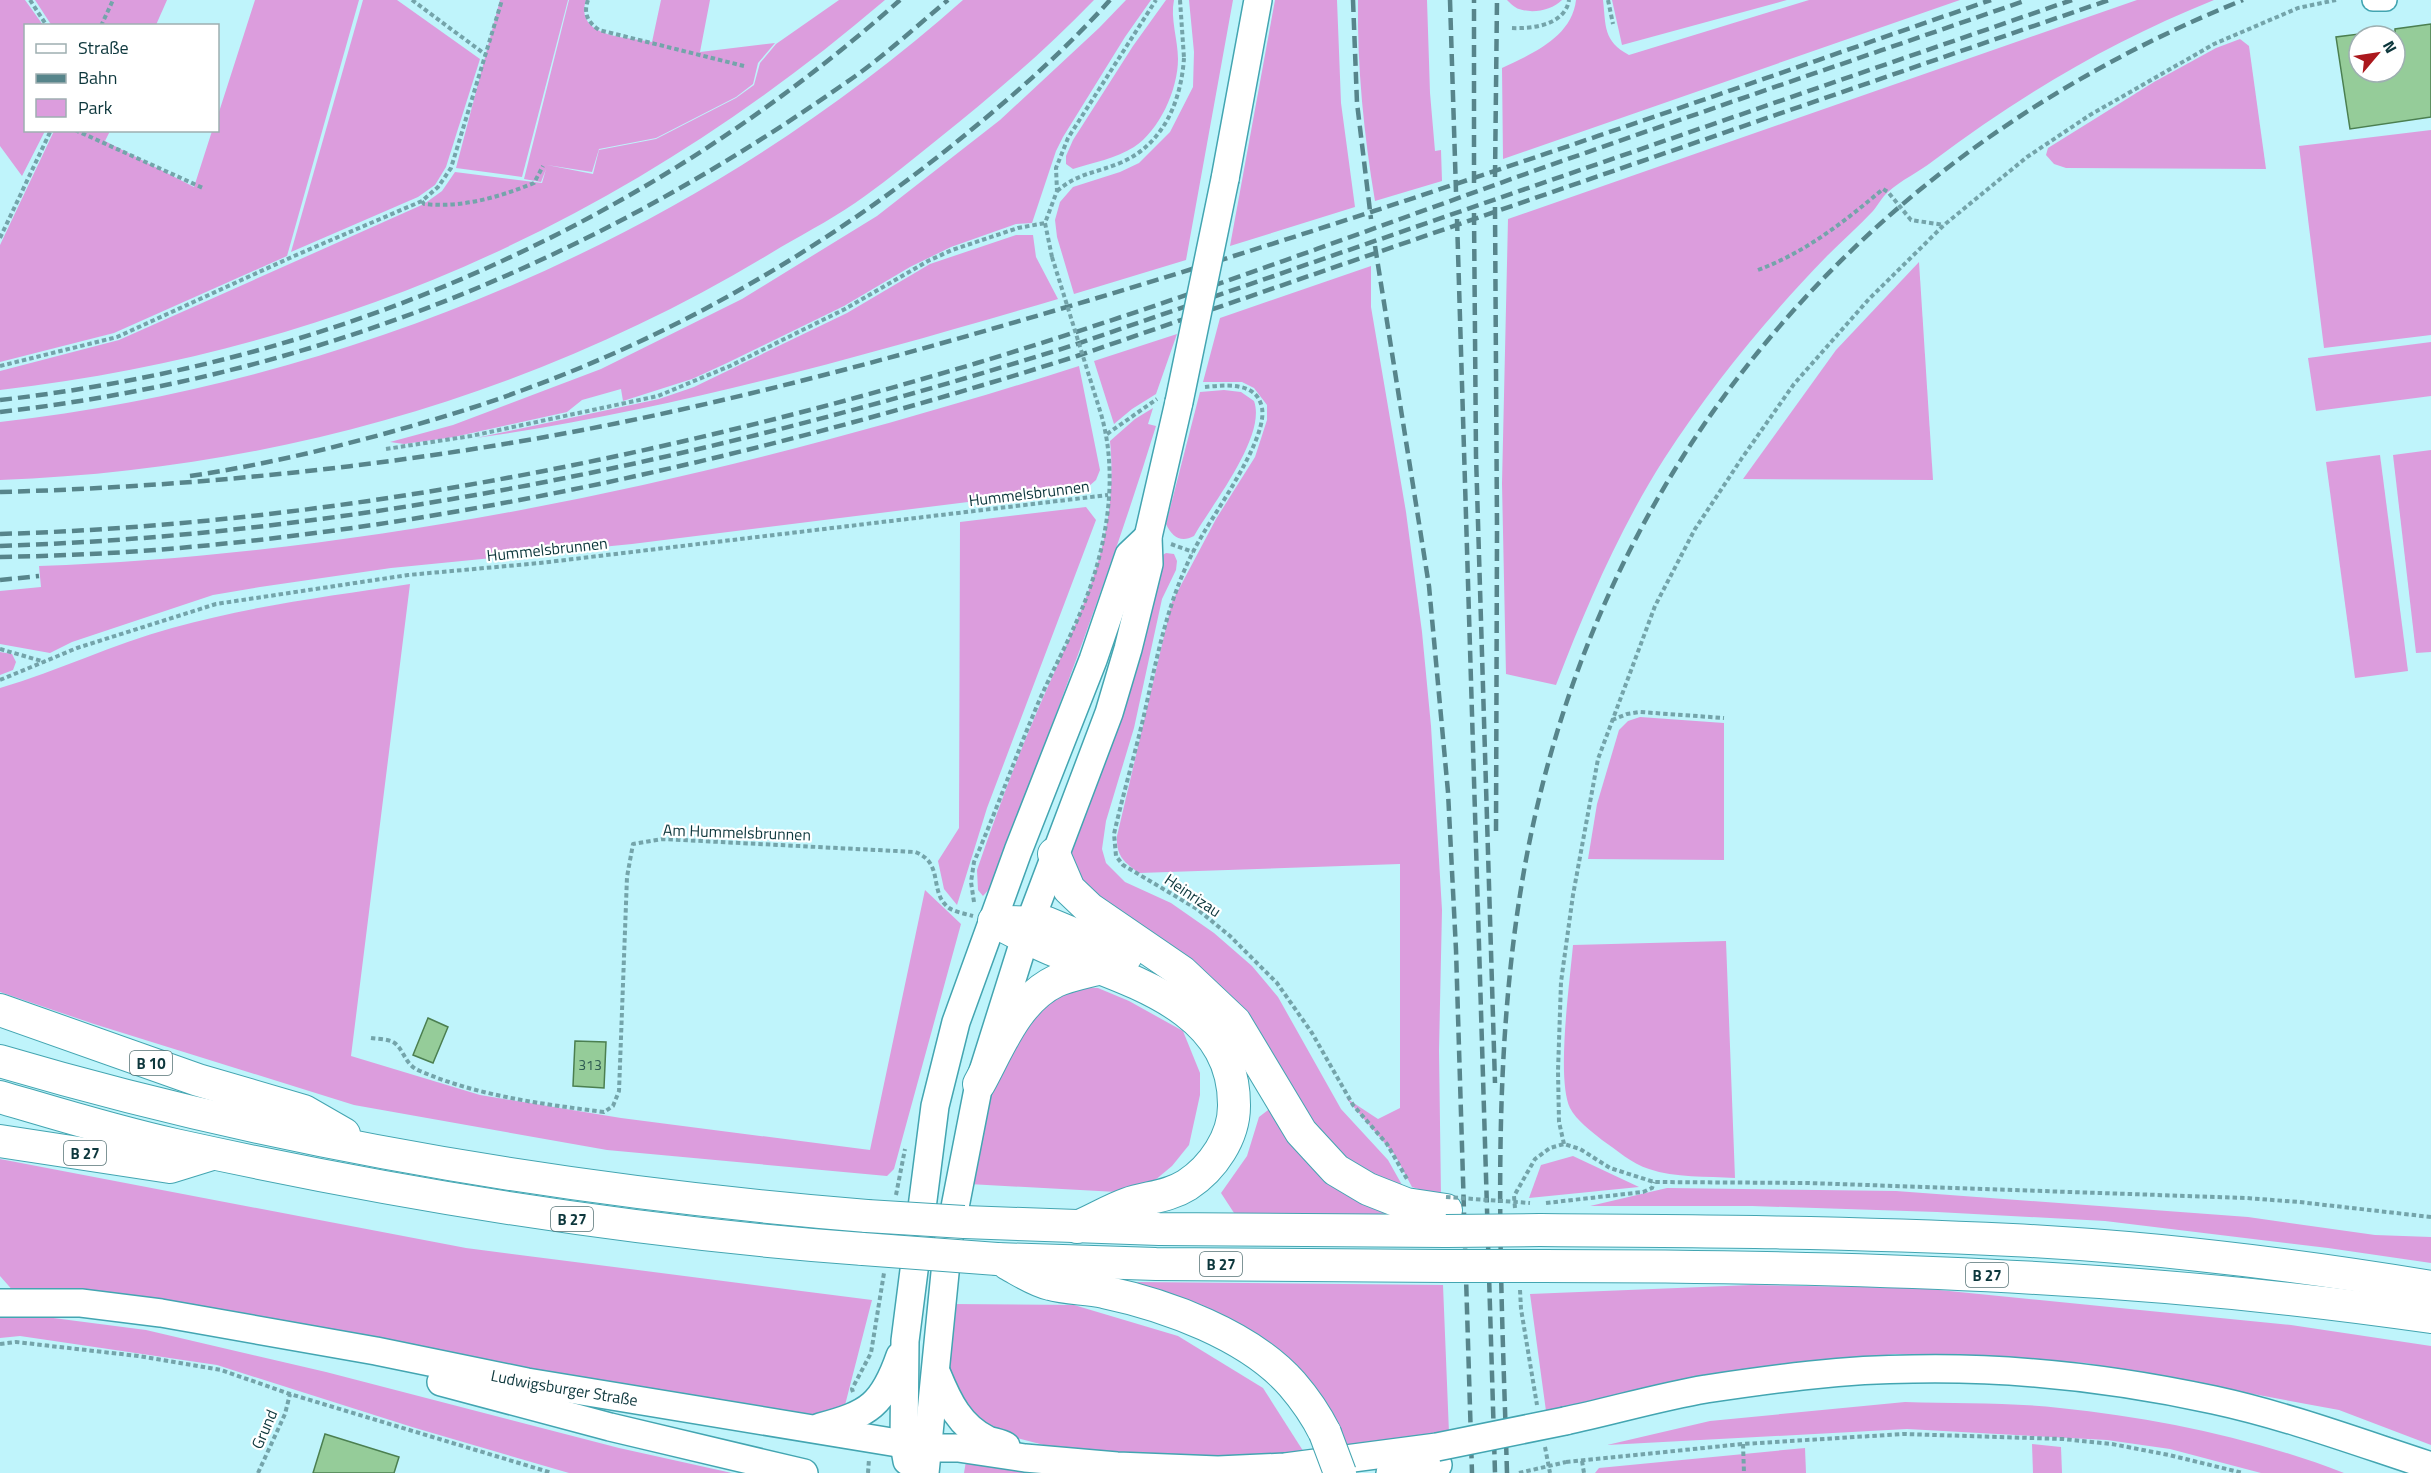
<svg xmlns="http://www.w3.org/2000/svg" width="2431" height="1473" viewBox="0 0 2431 1473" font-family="'Titillium Web',sans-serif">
	<rect width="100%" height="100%" fill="#bff4fb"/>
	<!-- green -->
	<g fill="#dc9ddd">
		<polygon points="0,0 25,0 43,25 26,26 26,130 45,131 22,176 0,146"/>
		<polygon points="35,0 167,0 156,25 52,26"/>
		<polygon points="255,0 359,0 287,256 114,333 0,362 0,245 54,131 110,131 105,141 194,187 212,131 218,130 218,115"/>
		<polygon points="363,0 397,0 480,59 446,167 435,185 418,197 291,252"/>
		<polygon points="500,0 568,0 522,177 456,168"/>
		<path d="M569,0H586C574,38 628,37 652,42L661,0H710L700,52L775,43L758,63L753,84L736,97L656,138L599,149L592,172L547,165L593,174L599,150L656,139L736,98L754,85L760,63L776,44L839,0H885C626,221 339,350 0,390V371L119,340L424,204L442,191L455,172L542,183L546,169L541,182L524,179Z"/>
		<path d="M963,0H1094C1046,50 992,96 938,139C914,158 890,178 865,196C839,215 809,231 781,247C545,392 277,470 0,480V422C353,381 696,237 963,0Z"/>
		<polygon points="1126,0 1151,0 1125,37 1063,137 1056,151 1032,223 1016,224 951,247 910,267 844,306 727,363 692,379 623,401 621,389 582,400 567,412 454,437 404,444 390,442 453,425 601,369 742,299 877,216 1000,120 1099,28"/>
		<path d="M1166,0H1174C1170,18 1178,40 1178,59C1178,90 1159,131 1134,147C1117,158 1092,163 1073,169L1066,164V156L1073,140L1133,46Z"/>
		<polygon points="1189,0 1233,0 1186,260 1074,294 1057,237 1055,220 1060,202 1073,187 1120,172 1139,163 1170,132 1193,87 1194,52"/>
		<polygon points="1275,0 1337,0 1341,103 1355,207 1230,246"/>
		<path d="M1358,0H1427L1430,93L1435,151L1441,150L1442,181L1375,201C1364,135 1357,67 1358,0Z"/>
		<path d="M1507,0H1562C1552,10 1533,14 1519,9C1515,8 1510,3 1507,0Z"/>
		<path d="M1576,0H1603C1606,26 1603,41 1629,55L1809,0H1960L1503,159L1502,68C1532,54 1572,37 1576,0Z"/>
		<polygon points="1612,0 1787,0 1622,45"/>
		<path d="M2137,0H2214C2112,41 2020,95 1933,161C1919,172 1901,180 1888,192C1882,197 1878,205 1873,211C1859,226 1842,241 1827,256C1766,319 1712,385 1664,459C1619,530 1586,607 1556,685L1506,674L1502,484L1508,219Z"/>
		<polygon points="2240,39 2249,46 2266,169 2066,168 2054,164 2046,155 2048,148 2154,82 2216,48"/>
		<polygon points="2431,130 2431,335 2324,348 2299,146"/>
		<path d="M1016,235H1033L1036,257L1058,299C867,355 673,410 476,438L659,399L694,387L847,313L930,264Z"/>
		<polygon points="1919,262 1933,480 1743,479 1836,350"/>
		<path d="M1371,266V307L1406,512L1422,632L1431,726L1442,910L1439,1051L1441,1196L1412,1187L1395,1155L1346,1098L1378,1119L1400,1108V864L1139,873C1124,862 1116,856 1117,836L1172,602L1216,519L1255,457L1267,420V405L1254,388L1242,382H1203L1220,318Z"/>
		<polygon points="1177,334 1156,394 1132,409 1114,424 1094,361"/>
		<polygon points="2431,342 2431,396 2316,411 2308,358"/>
		<path d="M1079,366L1100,470L1096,480L1088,487L632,544L391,568L260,587L213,595L72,642L50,653L0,644V591L41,587L39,566C393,553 743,473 1079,366Z"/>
		<path d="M1224,390L1241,392L1254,401C1267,436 1211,506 1194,536C1181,543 1172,537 1166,524L1200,392Z"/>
		<path d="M1153,408L1148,424L1156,426C1108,582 1048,735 990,888L983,896L978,890L977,870C996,815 1016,760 1039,707C1078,617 1120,544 1110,441L1135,419Z"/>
		<polygon points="2431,450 2431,652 2416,653 2393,455"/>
		<polygon points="2380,455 2408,671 2355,678 2326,462"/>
		<polygon points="1086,507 1096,520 987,808 957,905 944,889 938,861 959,828 960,522"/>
		<polygon points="1166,553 1174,554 1177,561 1176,570 1162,599 1134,728 1106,821 1102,849 1106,863 1125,882 1171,903 1214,933 1252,966 1278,997 1341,1109 1388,1160 1406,1192 1344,1157 1081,888 1069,850 1161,556"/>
		<path d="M410,584L351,1056L480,1095L621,1118L870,1150L925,890L961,924L894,1169L887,1176L607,1150L354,1105L94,1024L0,992V688C58,671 113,644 172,628C250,606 330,596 410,584Z"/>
		<polygon points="0,652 12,654 16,662 13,670 0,675"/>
		<polygon points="1640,717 1724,723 1724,860 1588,859 1597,804 1619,730 1628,721"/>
		<path d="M1726,941L1735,1178C1707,1176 1675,1178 1649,1169C1632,1164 1617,1150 1602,1140C1592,1132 1576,1120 1570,1108C1556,1078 1570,981 1573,945Z"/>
		<polygon points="1079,987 1098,988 1129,1001 1183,1031 1200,1073 1200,1095 1189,1145 1172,1166 1148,1186 1117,1192 969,1184 986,1094 1025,1014"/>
		<polygon points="1272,1107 1382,1210 1389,1216 1236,1216 1221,1193 1247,1156 1259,1117"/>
		<polygon points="1573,1156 1639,1187 1529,1198 1541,1165"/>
		<polygon points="0,1159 466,1248 872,1300 844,1409 805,1418 525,1372 123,1294 15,1293 0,1276"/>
		<polygon points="1667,1188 1896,1191 2248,1217 2375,1235 2431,1237 2431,1263 2328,1248 2105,1221 1937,1212 1752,1206 1590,1206"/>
		<polygon points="1136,1282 1443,1285 1449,1433 1349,1448 1307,1379 1219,1317"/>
		<polygon points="1751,1285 1919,1288 2291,1325 2431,1346 2431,1445 2339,1410 2086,1363 1895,1354 1702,1376 1546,1411 1530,1294"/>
		<polygon points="951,1304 1074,1305 1178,1336 1263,1388 1307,1457 1264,1461 1059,1449 979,1428 945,1377"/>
		<polygon points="7,1312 146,1330 326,1372 619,1448 732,1473 569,1473 412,1427 217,1365 20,1336 0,1338 0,1314"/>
		<path d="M1905,1402C1957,1404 2009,1402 2060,1408C2156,1418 2254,1438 2344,1473H2261L2170,1449L2107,1440L1907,1429L1607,1445L1710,1421Z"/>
		<polygon points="2032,1444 2061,1447 2062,1473 2033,1473"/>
		<polygon points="1805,1448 1806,1473 1595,1473 1599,1468"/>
		<polygon points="966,1461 1166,1473 964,1473"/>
	</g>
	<!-- building -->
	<g fill="#95cc99" stroke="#4b7f50" stroke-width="1.5">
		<polygon points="2431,24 2431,117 2350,129 2336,37 2359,34 2359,72 2395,72 2395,29"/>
		<polygon points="428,1018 448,1027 433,1063 413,1055"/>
		<polygon points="575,1041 606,1042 604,1088 573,1086"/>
		<polygon points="325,1434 399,1457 394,1473 313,1473"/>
	</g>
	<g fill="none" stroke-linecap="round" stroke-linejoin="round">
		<!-- minor casing -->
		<g stroke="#43a5b1" stroke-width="24">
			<polyline id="minor" points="2373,0 2386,0"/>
		</g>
		<!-- major casing -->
		<g stroke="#43a5b1" stroke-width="30">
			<g id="major">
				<polyline points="1225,179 1258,0"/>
				<path id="s1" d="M0,1303H81L161,1313L376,1351L527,1382L928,1448H958L1025,1458L1117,1466L1218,1470L1285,1467L1437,1447"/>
				<path d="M937,1374C948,1401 960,1427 988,1440C994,1442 1001,1443 1006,1446"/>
				<polyline points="441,1382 610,1427 804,1473"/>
				<path d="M1565,1421C1612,1411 1659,1397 1706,1389C1774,1379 1844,1369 1913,1369C2014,1367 2116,1379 2214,1400C2288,1416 2360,1443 2431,1466"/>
				<path d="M820,1427C869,1414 883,1405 900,1356"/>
				<polyline points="907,1461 904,1444 905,1341 935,1106 956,1022 1018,851 1093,660 1129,555 1148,537"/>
				<polyline points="925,1473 948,1243 979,1084 1030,922 1109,713 1128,649 1149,564 1148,537 1179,402"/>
				<polyline points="1390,1473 1438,1465"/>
			</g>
		</g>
		<!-- highway casing -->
		<g stroke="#43a5b1" stroke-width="34">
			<g id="highway">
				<polyline points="1054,854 1069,889 1090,909 1182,972 1235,1022 1301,1132 1336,1170 1368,1189 1406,1204 1446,1210"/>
				<path d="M994,921C1013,931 1032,941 1051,949C1126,980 1235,1005 1234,1106C1234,1137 1213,1168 1187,1185C1168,1197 1147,1197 1127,1204C1110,1210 1094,1220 1077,1227"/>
				<polyline points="1005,922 1047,923 1126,956"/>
				<polyline points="0,1010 198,1080 304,1111 344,1134"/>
				<path d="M0,1061C281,1144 575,1192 867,1216"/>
				<path d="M979,1084C999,1048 1016,1000 1056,981C1069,975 1086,972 1101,968"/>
				<path d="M0,1097C58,1114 116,1132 175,1145C402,1195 631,1232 863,1249"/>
				<polyline points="0,1141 170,1167 212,1154"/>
				<polyline points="964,1222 1159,1229 1446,1231"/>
				<path d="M1540,1230C1698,1231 1855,1232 2012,1240C2152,1247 2292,1264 2431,1287"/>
				<polyline points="997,1259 1156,1264 1446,1266"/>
				<path d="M1008,1264C1021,1271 1036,1281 1050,1284C1067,1289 1087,1288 1104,1292C1166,1305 1249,1335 1292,1384C1305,1399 1316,1415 1325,1433"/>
				<path d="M1542,1266C1839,1266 2137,1274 2431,1317"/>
			</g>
		</g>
		<!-- path -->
		<g stroke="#74a4aa" stroke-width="4" stroke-dasharray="4.5 3" stroke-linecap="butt">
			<polyline points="30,0 47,26"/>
			<polyline points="412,0 486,55"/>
			<path d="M588,0C583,14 588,22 599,30L744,66"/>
			<polyline points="1608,0 1613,24"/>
			<polyline points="101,26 113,0"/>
			<path d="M1512,28C1532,29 1565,25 1569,0"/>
			<polyline points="75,130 203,188"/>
			<path d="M1057,191C1078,173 1096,173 1120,163C1163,145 1181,102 1184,58"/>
			<path d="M422,201L424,204C463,208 499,197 534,183L543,166"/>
			<polyline points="0,238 51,130"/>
			<polyline points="1052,257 1045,223 1057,191 1056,168 1068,138 1156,0"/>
			<path d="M1758,270C1806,252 1844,222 1883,189L1888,192L1911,220L1944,225"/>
			<polyline points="0,366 117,337 294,256 422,201 438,187 451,168 502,0"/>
			<path d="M1205,387C1225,385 1257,381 1262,408C1268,441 1210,518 1194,550C1167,602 1157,658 1144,715C1135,754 1123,794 1114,834L1116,856L1123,865L1197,909L1230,936L1277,983L1312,1033L1353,1105L1387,1144L1407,1179"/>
			<polyline points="1107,434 1157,399"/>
			<polyline points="386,449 471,436 658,396 730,366 845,309 928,261 952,250 1018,228 1045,223"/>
			<polyline points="1171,544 1193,552"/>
			<polyline points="0,649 45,662"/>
			<polyline points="0,680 77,648 216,604 408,575 540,563 1108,495"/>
			<polyline points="1612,720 1627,714 1640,712 1724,718"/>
			<path d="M974,902L971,882L974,862C997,809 1016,755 1039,701C1050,676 1063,652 1074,627C1104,563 1121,483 1101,414"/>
			<path d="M371,1038C378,1039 387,1039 393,1042C404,1048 404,1065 420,1071C478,1096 542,1104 604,1112L613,1106L619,1091L627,877L633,844L662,839L915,852C945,863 928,892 949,908C955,912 966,914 973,916"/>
			<polyline points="1564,1144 1559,1122 1558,1071 1561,982 1573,895 1598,759 1655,606 1695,529 1742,458 1794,384 1869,299 1944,225 2027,157 2090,115 2214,44 2298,8 2336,0"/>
			<polyline points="896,1195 905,1149"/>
			<polyline points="1546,1203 1643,1192 1652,1188 1654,1182"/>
			<polyline points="1515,1208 1514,1196 1535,1159 1550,1148 1564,1144 1580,1149 1610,1168 1654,1182 1808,1183 2246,1198 2299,1202 2431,1217"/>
			<polyline points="1520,1290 1521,1309 1537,1405"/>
			<polyline points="0,1344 16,1342 138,1356 221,1370 290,1394 552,1473"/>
			<polyline points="853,1392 852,1389 871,1353 884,1273"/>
			<polyline points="1743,1444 1744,1473"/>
			<polyline points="1545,1447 1550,1473"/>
			<polyline points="1582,1461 1584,1473"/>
			<polyline points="1566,1462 1743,1444 1903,1434 2063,1439 2112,1444 2169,1455 2243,1473"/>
			<polyline points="258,1473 285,1414 290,1394"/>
			<polyline points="868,1473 869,1459"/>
		</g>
		<!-- minor -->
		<use href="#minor" stroke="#fff" stroke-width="21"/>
		<!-- major -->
		<use href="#major" stroke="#fff" stroke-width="27"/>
		<!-- highway -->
		<use href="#highway" stroke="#fff" stroke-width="32"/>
		<!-- rail -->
		<g stroke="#57858b" stroke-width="4.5" stroke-dasharray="12 6" stroke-linecap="butt">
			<polyline points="1353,0 1357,103 1371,219"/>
			<polyline points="1450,0 1456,192"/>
			<polyline points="1495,177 1497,0"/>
			<polyline points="1474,183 1474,0"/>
			<polyline points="1495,207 1497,529 1496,837"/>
			<polyline points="1474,213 1476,456 1495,1083"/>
			<polyline points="1457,219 1495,1473"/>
			<polyline points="1375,246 1429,586 1448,792 1456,950 1472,1473"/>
			<path d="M0,400C337,362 646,226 900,0"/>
			<path d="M0,412C311,376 585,265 841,86C879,61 913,29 948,0"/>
			<path d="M190,476C257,466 321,451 387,433C433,420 478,407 523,390C686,331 838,240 971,130C1020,90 1068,47 1110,0"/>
			<path d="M0,492C183,487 365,469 545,437C729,404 909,354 1087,301C1392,210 1691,104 1991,0"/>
			<path d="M0,534C331,524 660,458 977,363C1159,308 1338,241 1517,177C1686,117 1857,59 2027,0"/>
			<path d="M0,546C366,534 726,455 1074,345L2072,0"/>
			<path d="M0,557C52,556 103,554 155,550C468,525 778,451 1077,356L2109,0"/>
			<polyline points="0,580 39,576"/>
			<path d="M1507,1473C1501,1270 1489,1065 1525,865C1599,460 1864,153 2243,0"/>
		</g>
		<!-- major-bridge casing -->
		<g stroke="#43a5b1" stroke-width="30" stroke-linecap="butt">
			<g id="major-bridge">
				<polyline points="1179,402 1225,179"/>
				<polyline points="1437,1447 1565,1421"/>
			</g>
		</g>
		<!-- highway-bridge casing -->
		<g stroke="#43a5b1" stroke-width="34" stroke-linecap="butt">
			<g id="highway-bridge">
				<polyline points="867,1216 964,1222"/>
				<polyline points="1446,1231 1540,1230"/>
				<polyline points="863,1249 997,1259"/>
				<polyline points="1446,1266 1542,1266"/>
				<polyline points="1325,1433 1340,1473"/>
			</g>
		</g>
		<!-- path-bridge -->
		<g stroke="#74a4aa" stroke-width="4" stroke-dasharray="4.5 3" stroke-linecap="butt">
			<polyline points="1180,0 1184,58"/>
			<polyline points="1052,257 1101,414"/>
			<polyline points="1446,1197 1530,1203"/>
			<polyline points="1519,1473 1566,1462"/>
		</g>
		<!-- major-bridge -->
		<use href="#major-bridge" stroke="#fff" stroke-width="27"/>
		<!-- highway-bridge -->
		<use href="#highway-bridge" stroke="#fff" stroke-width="32"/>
	</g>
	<g text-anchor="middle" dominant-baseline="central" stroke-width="4.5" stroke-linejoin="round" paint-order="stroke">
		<!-- number labels -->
		<g font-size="14" fill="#2f5c53">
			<text x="590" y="1064">313</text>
		</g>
		<!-- shield labels -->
		<g fill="#fff" stroke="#567376" stroke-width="1.5">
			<rect x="130" y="1051" width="42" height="24" rx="4.5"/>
			<rect x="64" y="1141" width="42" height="24" rx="4.5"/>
			<rect x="551" y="1207" width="42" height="24" rx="4.5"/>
			<rect x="1200" y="1252" width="42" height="24" rx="4.5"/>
			<rect x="1966" y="1263" width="42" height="24" rx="4.5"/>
		</g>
		<g font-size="15" font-weight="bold" fill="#0d373c">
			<text x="151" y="1063">B 10</text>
			<text x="85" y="1153">B 27</text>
			<text x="572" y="1219">B 27</text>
			<text x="1221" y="1264">B 27</text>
			<text x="1987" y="1275">B 27</text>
		</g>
		<!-- street labels -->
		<g font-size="16" fill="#0d373c" stroke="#fff">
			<text transform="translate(1029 493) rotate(-7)">Hummelsbrunnen</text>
			<text transform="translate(547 549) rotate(-6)">Hummelsbrunnen</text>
			<text transform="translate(737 832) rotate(2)">Am Hummelsbrunnen</text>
			<text transform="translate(1193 895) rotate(34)">Heinrizau</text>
			<text stroke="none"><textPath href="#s1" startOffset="572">Ludwigsburger Straße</textPath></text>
			<text transform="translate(264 1429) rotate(-66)">Grund</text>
		</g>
	</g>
	<!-- legend -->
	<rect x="24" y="24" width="195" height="108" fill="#ffffff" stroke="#9eafb1" stroke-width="1.5"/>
	<rect x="36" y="44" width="30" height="9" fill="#ffffff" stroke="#9eafb1" stroke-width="1.5"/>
	<text x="78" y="54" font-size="18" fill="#0d373c">Straße</text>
	<rect x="36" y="74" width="30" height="9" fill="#57858b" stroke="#9eafb1" stroke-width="1.5"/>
	<text x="78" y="84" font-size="18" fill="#0d373c">Bahn</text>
	<rect x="36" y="99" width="30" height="18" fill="#dc9ddd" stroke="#9eafb1" stroke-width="1.5"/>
	<text x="78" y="114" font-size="18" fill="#0d373c">Park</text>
	<!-- north arrow -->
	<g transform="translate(2377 54) rotate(61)"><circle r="28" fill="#ffffff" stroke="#9eafb1" stroke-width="1.5"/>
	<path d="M0-4.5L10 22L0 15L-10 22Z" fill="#ab181d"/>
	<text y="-9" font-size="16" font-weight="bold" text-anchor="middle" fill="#0d373c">N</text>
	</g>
</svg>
